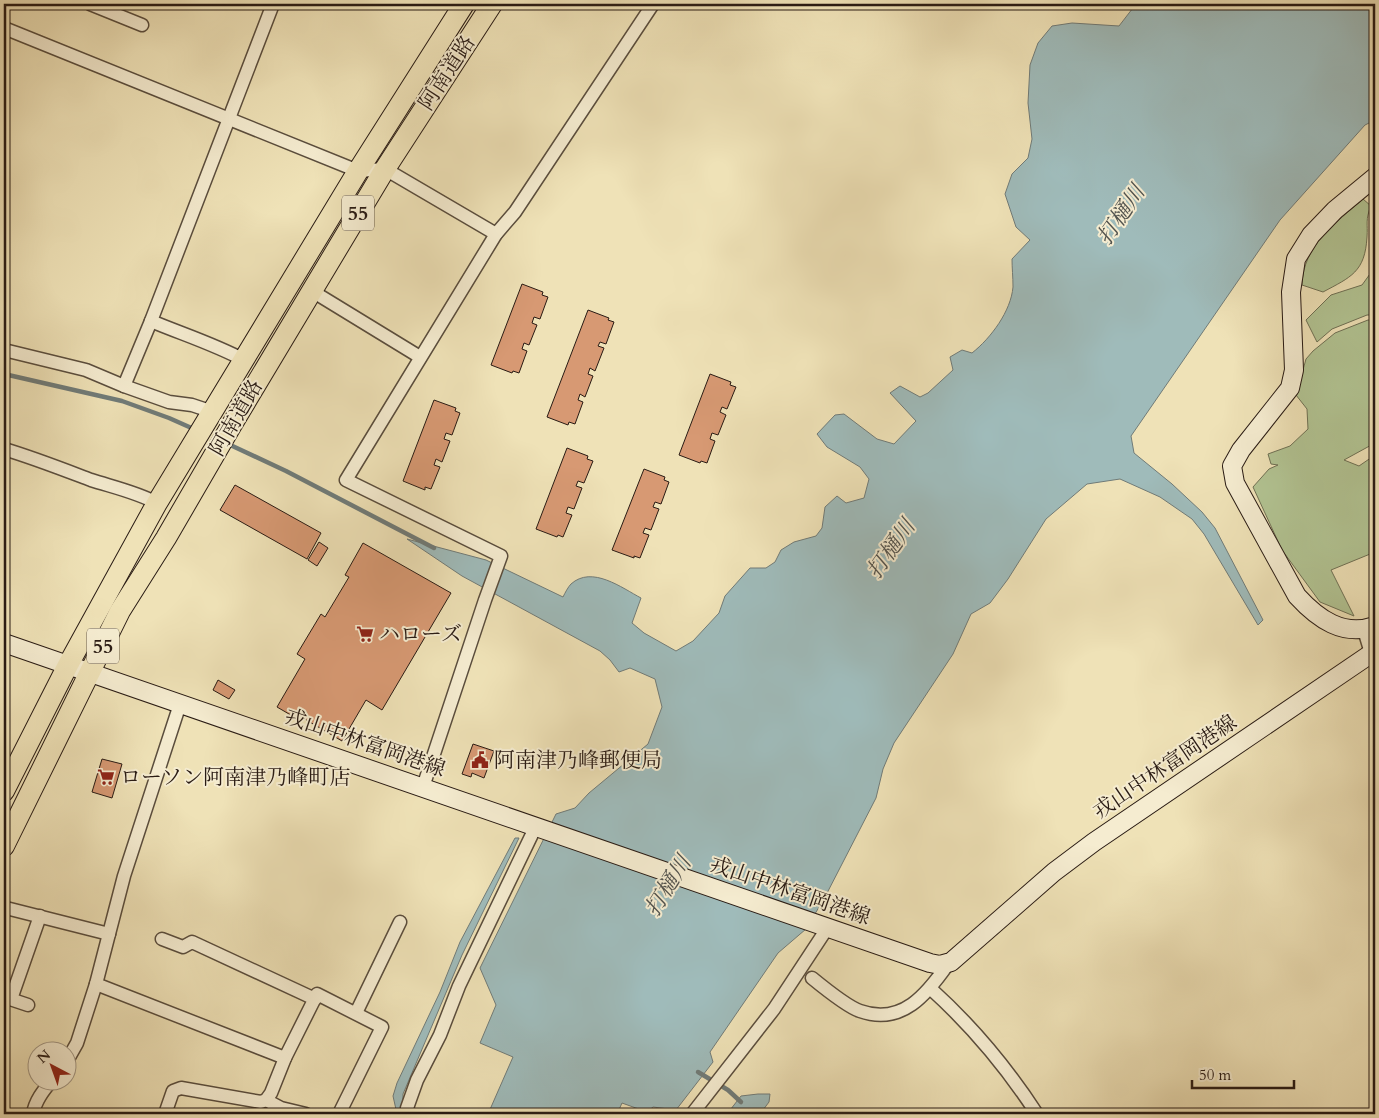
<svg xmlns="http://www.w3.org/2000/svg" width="1379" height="1118" viewBox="0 0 1379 1118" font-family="Cardo,'Noto Serif JP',serif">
	<rect width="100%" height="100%" fill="#efe2b7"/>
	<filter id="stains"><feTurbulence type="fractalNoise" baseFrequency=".004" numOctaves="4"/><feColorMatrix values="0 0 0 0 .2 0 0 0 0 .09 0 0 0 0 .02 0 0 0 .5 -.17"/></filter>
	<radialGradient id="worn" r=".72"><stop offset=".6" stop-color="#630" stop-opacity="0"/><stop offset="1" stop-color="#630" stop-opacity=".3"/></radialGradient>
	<!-- green -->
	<g fill="#b2c493" stroke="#6e7054">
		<path d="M1363,199L1371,206C1365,220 1368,224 1367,237C1365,272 1351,277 1323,292L1302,285C1303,245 1336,223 1363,199Z"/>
		<polygon points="1375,263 1375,315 1367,315 1332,329 1317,342 1306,320 1331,295 1362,285 1375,267"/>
		<polygon points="1368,320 1375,320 1375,443 1344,460 1359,466 1375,455 1375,552 1331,570 1354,616 1320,602 1282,550 1253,487 1269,469 1278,465 1271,464 1268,454 1290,446 1308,429 1307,409 1296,395 1306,359 1313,351 1335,333"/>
	</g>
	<!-- water -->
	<g fill="#9fbbba" stroke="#707b78">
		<path d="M1136,4H1375V120L1365,125L1280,220L1131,436L1134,453L1172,484L1202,512L1215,528L1263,620L1258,625L1204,534L1192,519L1160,497L1120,479L1087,484L1046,519L1008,579L990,603L971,614L953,654L894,743L883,769L876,798L825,897L806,929L778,953L710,1052L713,1062L676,1110L653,1107L647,1112L622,1103L617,1114H488L513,1057L480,1043L496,1005L480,968L556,814L575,808L589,793L648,744L662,707L655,679L630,668L619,672L610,660L600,651L462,576L407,539L486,560L563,597C565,593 568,587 571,584C592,565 622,588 641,598L632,623L644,633L676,651L693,641L719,613L725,596L750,568H766L775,562L781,550L794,542L816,536L822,528L825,507L837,496L846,503L864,498L869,479L860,467L827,447L817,434L835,415L844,414L877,439L894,444L916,421L890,393L900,386L920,397L928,393L953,370L950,357L962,350L972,353C991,338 1011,311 1013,287C1013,277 1012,268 1012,259L1030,240L1016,227L1005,194L1012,174L1028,158L1032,139L1028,103L1030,65L1038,43L1052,26L1072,23L1119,26Z"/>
		<polygon points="515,838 519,838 462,955 403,1094 403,1114 397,1114 393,1096 397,1083 440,992 460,942"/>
		<polygon points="758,1094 770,1094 769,1102 760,1114 727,1114 741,1096"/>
	</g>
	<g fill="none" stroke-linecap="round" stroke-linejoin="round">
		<!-- stream -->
		<g stroke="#707b78" stroke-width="4.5">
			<polyline points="4,374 122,401 169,418 196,430"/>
			<polyline points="226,443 286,471 434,548"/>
			<polyline points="698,1072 728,1090 741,1102"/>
		</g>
	</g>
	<!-- building -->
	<g fill="#d79973" stroke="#291b14">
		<polygon points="522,284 543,292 542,295 548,297 540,319 534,317 532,323 537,325 529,345 524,343 522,349 527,351 519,373 513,371 512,373 491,365"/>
		<polygon points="588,310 609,318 608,320 614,322 606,344 600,342 598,346 604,348 595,371 590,368 588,374 593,376 585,397 580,394 578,400 583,402 575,424 569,422 568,425 547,417"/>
		<polygon points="710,374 731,382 730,385 736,387 727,409 722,407 720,412 726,415 718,435 712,433 710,439 715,441 707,463 701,461 700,463 679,455"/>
		<polygon points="434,400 456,408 455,411 460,413 452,435 446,433 444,439 450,441 442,462 436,459 434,465 440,467 431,489 425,487 425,490 403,481"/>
		<polygon points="567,448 588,456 587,459 593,461 584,483 578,481 576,486 582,488 574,509 568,507 566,513 572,515 563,537 558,535 557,537 536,529"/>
		<polygon points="644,469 665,477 664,480 669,482 661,504 655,502 653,507 659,509 651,530 645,528 643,533 649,535 640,558 634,556 634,558 612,550"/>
		<polygon points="235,485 321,533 307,559 220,510"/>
		<polygon points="319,542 328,548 317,566 308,560"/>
		<polygon points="363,543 451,593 382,710 366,700 342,741 303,718 301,721 277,707 305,659 297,654 321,614 325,617 349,577 345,575"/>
		<polygon points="218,680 235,690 229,699 213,690"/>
		<polygon points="473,744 494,751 484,778 472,773 471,777 462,774"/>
		<polygon points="102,759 122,764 112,798 92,792"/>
	</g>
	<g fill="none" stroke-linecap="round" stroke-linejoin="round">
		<!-- minor casing -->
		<g stroke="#5a4d3d" stroke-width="15">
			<g id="minor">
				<polyline points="90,4 142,25"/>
				<polyline points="4,28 358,171 385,169 496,234"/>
				<polyline points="312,291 420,357"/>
				<polyline points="151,321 124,386 169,402 192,405 213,412"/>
				<polyline points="4,350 86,370 124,386"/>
				<path d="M244,360C214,344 182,334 151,321L273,4"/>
				<path d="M4,449C34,458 62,469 91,480C113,487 136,492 157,503"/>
				<polyline points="1364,630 1371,653"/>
				<polyline points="423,787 485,600 501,556 346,480 496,234 515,212 653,4"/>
				<polyline points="6,908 109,934"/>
				<polyline points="162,939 183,947 192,942 315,999"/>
				<path d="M812,978C823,987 848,1007 860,1011C902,1026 927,994 948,964"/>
				<polyline points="96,984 285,1058"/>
				<path d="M931,989C972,1026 1007,1068 1037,1114"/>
				<polyline points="4,997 28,1005"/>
				<polyline points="11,999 40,916"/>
				<polyline points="356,1013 400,922"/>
				<polyline points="68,1059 77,1043 96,984 124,876 180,704"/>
				<polyline points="266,1100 281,1108 306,1114"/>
				<path d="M33,1114C35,1101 43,1091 52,1080"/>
				<polyline points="165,1114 173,1091 181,1088 261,1102 266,1100 271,1093 285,1058 317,994 382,1027 339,1114"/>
				<polyline points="410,1114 407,1108 417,1080 440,1035 459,986 536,826"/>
				<polyline points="692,1114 774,1009 828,927"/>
			</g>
		</g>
		<!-- secondary casing -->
		<g stroke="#291b14" stroke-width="20">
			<g id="secondary">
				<path d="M1375,177L1335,210L1311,235L1296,259L1291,292L1294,370L1290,388L1241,450L1232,466L1235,483L1297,596C1318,619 1343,637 1375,626"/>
				<polyline points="4,643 930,963 940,965 951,962 1054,872 1094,842 1375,651"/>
			</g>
		</g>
		<!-- trunk casing -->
		<g stroke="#291b14" stroke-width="22">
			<g id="trunk">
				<polyline points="4,791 68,665 157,503 358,171 464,4"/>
				<polyline points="4,846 120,611 166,538 231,426 385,169 492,4"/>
			</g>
		</g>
		<!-- minor -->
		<use href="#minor" stroke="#f5ecd0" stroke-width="12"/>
		<!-- secondary -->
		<use href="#secondary" stroke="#f5ecd0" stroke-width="18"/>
		<!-- trunk -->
		<use href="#trunk" stroke="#efe2b7" stroke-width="20"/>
	</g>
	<!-- icons -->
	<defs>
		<g id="supermarket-bare" transform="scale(1.35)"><path d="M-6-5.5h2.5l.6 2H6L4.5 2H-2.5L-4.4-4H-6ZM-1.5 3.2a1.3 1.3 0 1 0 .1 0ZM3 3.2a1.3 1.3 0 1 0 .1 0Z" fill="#8f2418" stroke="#f5ecd0" stroke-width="2.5" paint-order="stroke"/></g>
		<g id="civic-bare" transform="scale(1.35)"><path d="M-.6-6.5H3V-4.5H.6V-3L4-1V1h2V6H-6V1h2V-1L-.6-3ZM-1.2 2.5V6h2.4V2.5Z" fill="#8f2418" stroke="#f5ecd0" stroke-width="2.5" paint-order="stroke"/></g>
	</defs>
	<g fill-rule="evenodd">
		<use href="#supermarket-bare" x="365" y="634"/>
		<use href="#civic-bare" x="480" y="760"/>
		<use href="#supermarket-bare" x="106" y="777"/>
	</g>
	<g text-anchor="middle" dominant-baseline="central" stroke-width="4" stroke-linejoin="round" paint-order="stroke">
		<!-- shield labels -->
		<g fill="#f5ecd0" stroke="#665a4c" stroke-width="1">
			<rect x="342" y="195.5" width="32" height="35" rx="4"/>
			<rect x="87" y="628.5" width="32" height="35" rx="4"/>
		</g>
		<g font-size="20" font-weight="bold" fill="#291b14">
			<text x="358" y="213">55</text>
			<text x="103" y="646">55</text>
		</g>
		<!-- street labels -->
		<g font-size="21" fill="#291b14" stroke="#f5ecd0">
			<text transform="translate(447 73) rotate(-57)">阿南道路</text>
			<text transform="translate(236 418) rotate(-60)">阿南道路</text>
			<text transform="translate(365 743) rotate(19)">戎山中林富岡港線</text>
			<text transform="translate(1165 767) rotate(-34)">戎山中林富岡港線</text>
			<text transform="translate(790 891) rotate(19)">戎山中林富岡港線</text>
		</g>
		<!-- poi labels -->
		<g font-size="21" fill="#291b14" stroke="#f5ecd0" text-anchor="start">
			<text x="379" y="634">ハローズ</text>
			<text x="494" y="760">阿南津乃峰郵便局</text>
			<text x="120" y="777">ローソン阿南津乃峰町店</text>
		</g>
		<!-- water labels -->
		<g font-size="22" font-style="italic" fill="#52534e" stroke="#f5ecd0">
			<text transform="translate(1121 215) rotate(-56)">打樋川</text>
			<text transform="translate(891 549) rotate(-55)">打樋川</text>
			<text transform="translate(668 886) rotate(-58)">打樋川</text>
		</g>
	</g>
	<!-- margin -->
	<rect width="1379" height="1118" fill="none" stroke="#efe2b7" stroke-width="20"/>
	<rect x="5" y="5" width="1369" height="1108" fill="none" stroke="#291b14" stroke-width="2.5"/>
	<rect x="10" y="10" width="1359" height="1098" fill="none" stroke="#291b14"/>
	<!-- north arrow -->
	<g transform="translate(52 1066) rotate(319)"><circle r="24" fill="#f5ecd0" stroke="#a39885"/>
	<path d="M0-4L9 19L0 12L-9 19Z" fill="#8f2418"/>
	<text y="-8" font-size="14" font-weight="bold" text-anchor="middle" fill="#291b14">N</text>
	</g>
	<!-- scale -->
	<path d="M1192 1080v8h102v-8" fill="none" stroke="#291b14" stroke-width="2.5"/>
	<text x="1199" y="1080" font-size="15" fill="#291b14" stroke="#f5ecd0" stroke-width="4" paint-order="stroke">50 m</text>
	<rect width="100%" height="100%" filter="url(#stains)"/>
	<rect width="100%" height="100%" fill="url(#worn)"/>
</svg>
